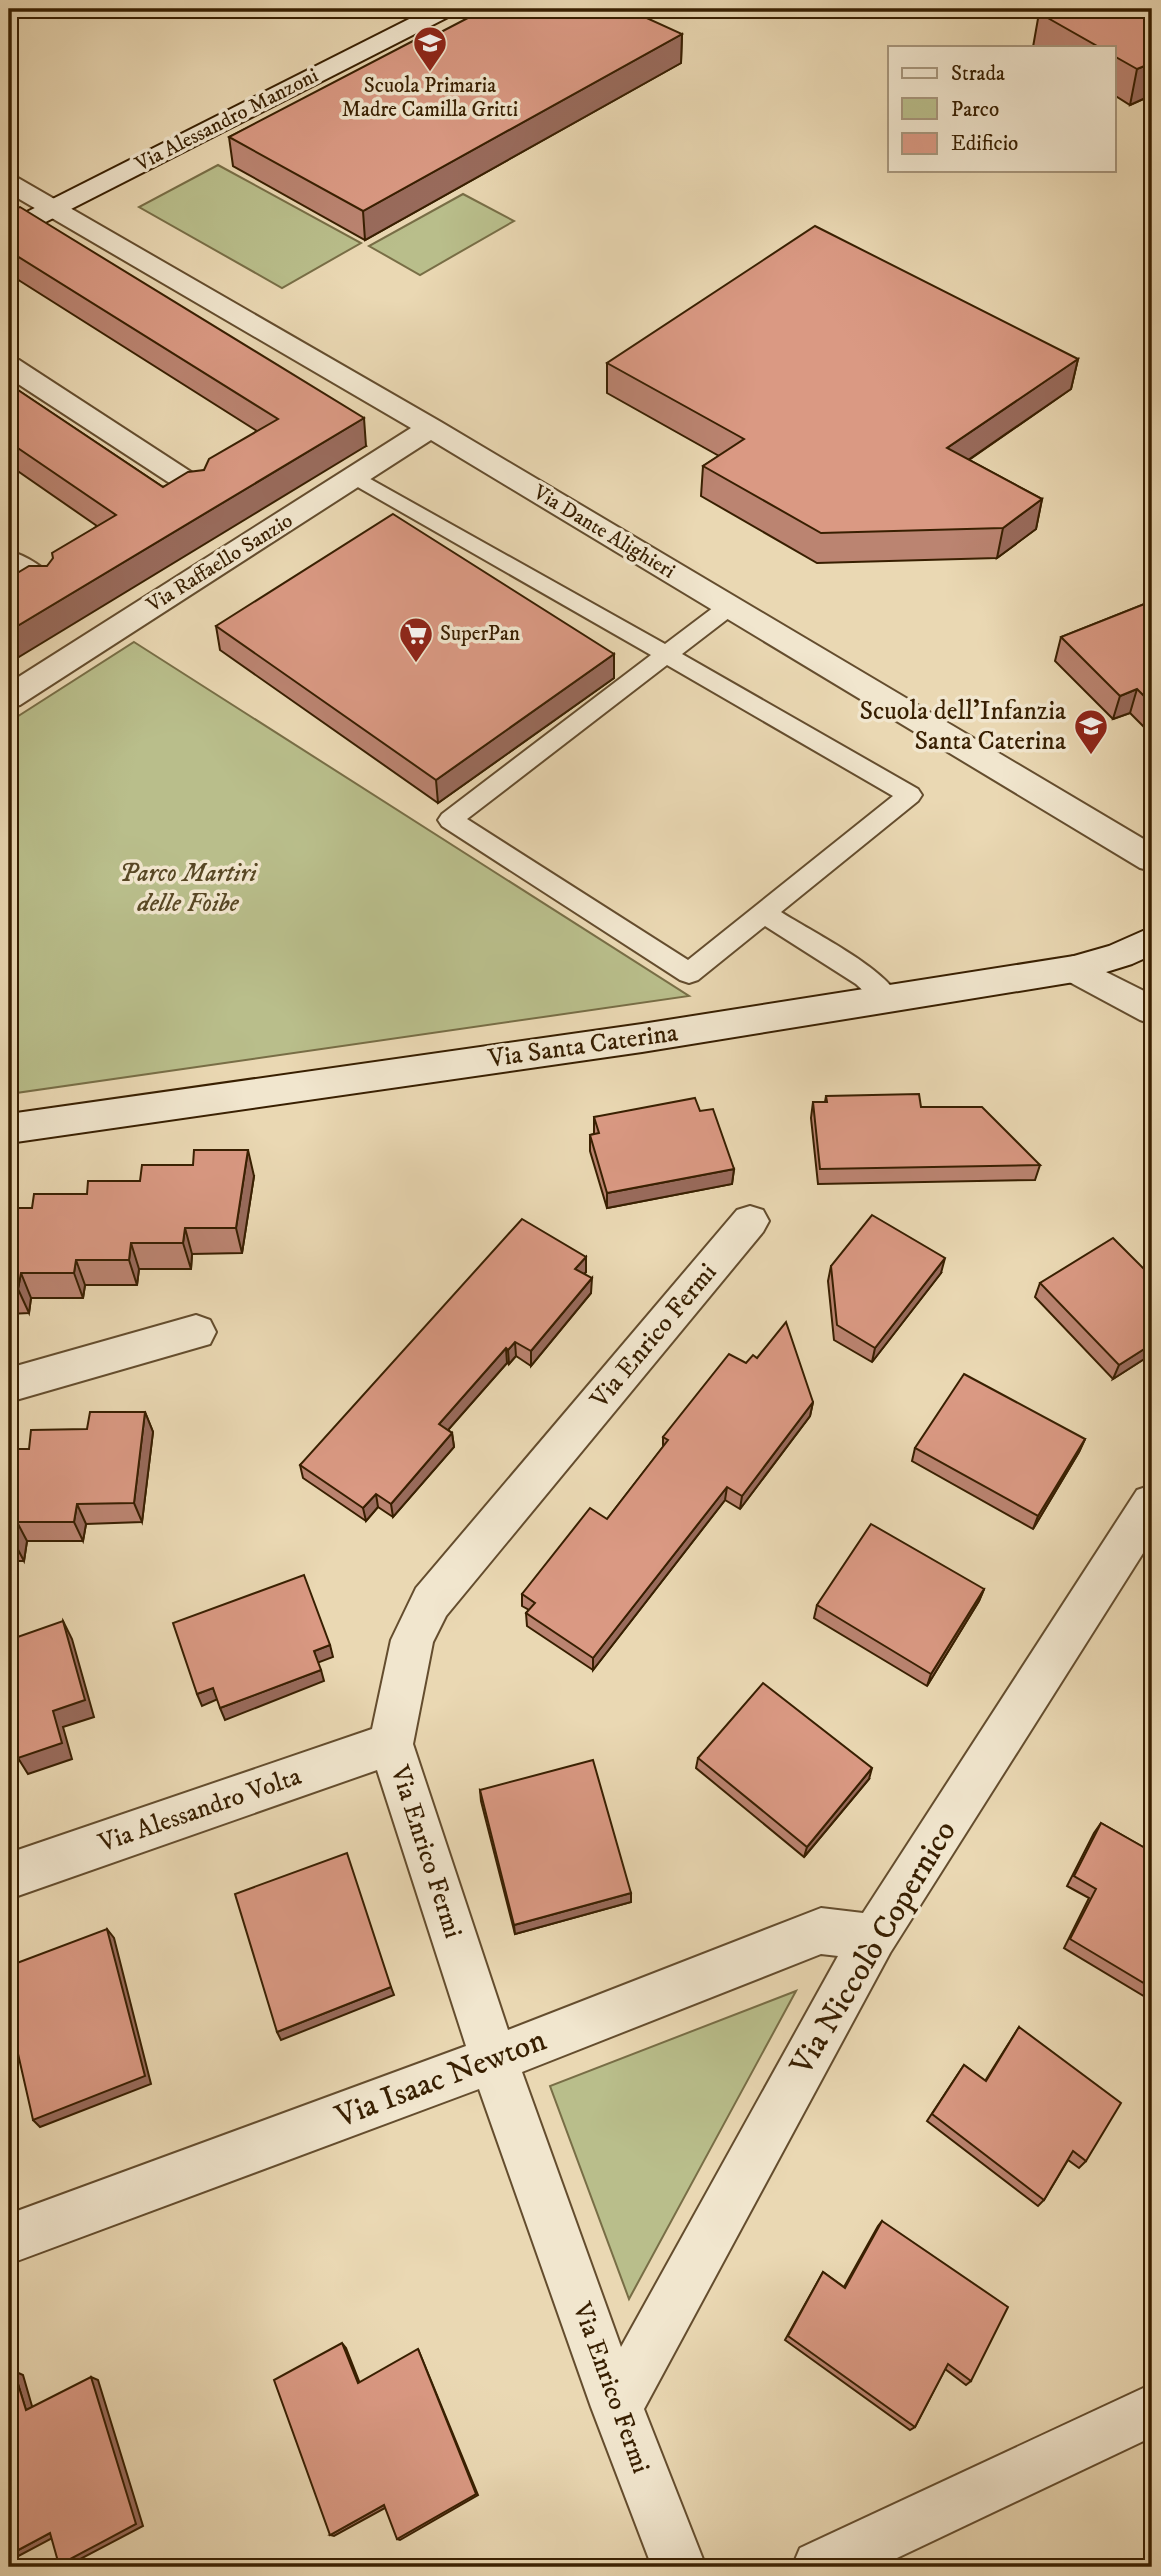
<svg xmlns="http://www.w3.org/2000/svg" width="1161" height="2576" viewBox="0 0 1161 2576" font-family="'IM FELL DW Pica',serif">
	<rect width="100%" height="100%" fill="#ead8b3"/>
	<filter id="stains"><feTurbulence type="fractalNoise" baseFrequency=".00286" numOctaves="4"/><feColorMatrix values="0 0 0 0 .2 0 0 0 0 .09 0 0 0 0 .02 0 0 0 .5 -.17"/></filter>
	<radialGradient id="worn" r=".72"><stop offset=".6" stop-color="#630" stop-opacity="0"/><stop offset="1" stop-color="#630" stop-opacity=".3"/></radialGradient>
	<!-- green -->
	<g fill="#b9be8b" stroke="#786e46" stroke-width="2">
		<polygon points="218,165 361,243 282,288 139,207"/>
		<polygon points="463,194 514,221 420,275 369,246"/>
		<polygon points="134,642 689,996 9,1094 9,722"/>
		<polygon points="796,1991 629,2299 550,2086"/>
	</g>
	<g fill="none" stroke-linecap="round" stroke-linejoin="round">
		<!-- lane casing -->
		<g stroke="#644d2e" stroke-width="4">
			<path id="lane" d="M356,471L665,644L722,601L730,599L738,601L741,606L738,611L682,654L918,789L922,795L918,801L781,912C812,932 882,966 899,997L895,1004L886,1007L877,1004L856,984L765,926L698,980L689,983L680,980L442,826L438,820L442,814L651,655L349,482L346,477L349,472ZM667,665L893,796L688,960L467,819Z"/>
		</g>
		<!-- street casing -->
		<g stroke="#644d2e" stroke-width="4">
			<g id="street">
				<polygon points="9,176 18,178 441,422 1152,844 1152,871 1140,868 431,440 20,705 9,708 9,683 411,428 9,193"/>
				<polygon points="9,358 19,360 208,483 212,489 208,495 198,498 188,495 9,378"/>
				<path d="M9,551C25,555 49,569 58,584L54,591C35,596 24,585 9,574Z"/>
				<polygon points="1074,956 1152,995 1152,1024 1140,1020 1062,978 1057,969 1062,960"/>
				<path d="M750,1206L763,1210L769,1221L763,1232L446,1616L433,1642L413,1744L508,2030L821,1908L863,1913L1137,1490L1152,1485V1539L890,1953L644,2409L706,2567H652L591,2407L479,2089L9,2264V2214L466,2046L377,1770L9,1899V1853L372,1729L391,1640L416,1588L737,1210ZM821,1954L838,1956L621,2347L522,2072Z"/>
				<polygon points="196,1315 210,1320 216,1332 210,1344 9,1402 9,1368"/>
				<polygon points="1152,2384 1152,2437 878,2567 792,2567 800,2548"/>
			</g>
		</g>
		<!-- secondary casing -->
		<g stroke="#381f01" stroke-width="4">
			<g id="secondary">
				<polygon points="429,9 457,9 454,14 18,236 9,239 9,221"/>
				<polygon points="1152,927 1152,955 1132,964 1074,982 642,1052 9,1143 9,1114 642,1024 1074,956 1109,946"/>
			</g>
		</g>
		<!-- lane -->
		<use href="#lane" fill="#f1e6ce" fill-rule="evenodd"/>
		<!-- street -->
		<use href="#street" fill="#f1e6ce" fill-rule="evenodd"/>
		<!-- secondary -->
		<use href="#secondary" fill="#f1e6ce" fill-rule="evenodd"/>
	</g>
	<!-- wall -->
	<g fill="#bb8471" stroke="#381f01" stroke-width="2">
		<polygon points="1152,9 1152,95 1130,105 1114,95 1114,47 1033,47 1039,13"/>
		<polygon points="439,33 682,34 681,63 365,240 233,166 229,137"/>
		<polygon points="9,211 366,446 47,566 97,526 9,465 9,384 163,487 204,470 257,431 9,274"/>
		<polygon points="1078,359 1071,389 969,460 1042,499 1036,529 997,558 817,563 701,496 703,466 719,456 607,393 607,363"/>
		<polygon points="1152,601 1152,735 1130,713 1113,719 1055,661 1061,637"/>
		<polygon points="216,626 614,654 614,678 438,803 220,650"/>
		<polygon points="826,1096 921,1107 1040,1165 1035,1180 818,1184 811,1118 813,1102 825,1102"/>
		<polygon points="700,1111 734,1169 732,1184 607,1208 590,1151 590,1135 594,1134 594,1117"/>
		<polygon points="254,1176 242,1253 192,1254 191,1269 139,1269 137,1285 85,1285 83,1298 31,1298 29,1313 9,1314 9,1208 32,1208 87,1194 140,1181"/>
		<polygon points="586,1257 586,1272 584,1274 591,1293 531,1366 516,1356 509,1364 507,1363 448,1430 452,1433 454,1447 393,1517 378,1507 366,1521 303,1478 300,1465"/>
		<polygon points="831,1266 941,1273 872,1362 834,1340 828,1281"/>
		<polygon points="1152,1277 1152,1354 1113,1379 1035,1297 1040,1283"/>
		<polygon points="757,1358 813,1402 810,1416 740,1509 725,1500 593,1670 527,1626 526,1613 529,1610 522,1606 522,1594 607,1519 663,1447 663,1437 746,1363"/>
		<polygon points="145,1412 153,1432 142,1522 86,1524 83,1541 27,1541 24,1561 9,1561 9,1449 29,1449"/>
		<polygon points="1085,1439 1079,1452 1033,1529 912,1461 915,1448"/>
		<polygon points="984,1589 979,1601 927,1686 814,1618 817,1605"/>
		<polygon points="698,1758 869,1779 804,1857 696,1768"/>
		<polygon points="480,1790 631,1893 631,1902 515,1934 481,1801"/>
		<polygon points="1101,1823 1152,1852 1152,2001 1064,1948 1089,1898 1067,1886 1094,1833"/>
		<polygon points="1019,2027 1086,2161 1079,2168 1068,2160 1044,2200 1038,2206 927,2121 964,2065 985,2081"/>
		<polygon points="882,2221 971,2381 966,2385 945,2369 915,2427 910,2430 785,2340 823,2272 844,2287 878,2226"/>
	</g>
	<!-- shaded-wall -->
	<g fill="#996b5c" stroke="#381f01" stroke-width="2">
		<polygon points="682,34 681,63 365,240 363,211"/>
		<polygon points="1152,63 1152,95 1130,105 1137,69"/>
		<polygon points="1078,359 1071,389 942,478 947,448"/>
		<polygon points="364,418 366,446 9,663 9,631"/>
		<polygon points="1042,499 1036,529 997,558 1003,528"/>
		<polygon points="614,654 614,678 438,803 436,780"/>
		<polygon points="1137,689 1130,713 1113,719 1120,696"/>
		<polygon points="248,1150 254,1176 242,1253 236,1228"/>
		<polygon points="734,1169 732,1184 607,1208 607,1193"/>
		<polygon points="185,1228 192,1254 191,1269 183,1243"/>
		<polygon points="131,1243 139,1269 137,1285 129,1260"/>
		<polygon points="586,1257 586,1272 575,1284 575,1269"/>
		<polygon points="945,1258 941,1273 872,1362 875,1348"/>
		<polygon points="76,1260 85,1285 83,1298 74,1273"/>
		<polygon points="21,1273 31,1298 29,1313 18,1289"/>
		<polygon points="592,1278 591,1293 531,1366 531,1351"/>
		<polygon points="515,1342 516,1356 509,1364 508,1350"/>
		<polygon points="1152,1344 1152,1354 1113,1379 1119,1365"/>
		<polygon points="506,1348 507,1363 441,1438 439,1424"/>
		<polygon points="813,1402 810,1416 740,1509 742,1496"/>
		<polygon points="145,1412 153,1432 142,1522 134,1503"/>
		<polygon points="452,1433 454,1447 393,1517 391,1504"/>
		<polygon points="1085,1439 1079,1452 1033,1529 1038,1516"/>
		<polygon points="727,1487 725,1500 593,1670 593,1658"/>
		<polygon points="376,1494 378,1507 366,1521 363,1508"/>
		<polygon points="77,1504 86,1524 83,1541 74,1522"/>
		<polygon points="17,1522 27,1541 24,1561 14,1542"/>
		<polygon points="984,1589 979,1601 927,1686 931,1674"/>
		<polygon points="63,1621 72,1639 94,1717 63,1727 72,1759 28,1774 18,1758 53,1711"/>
		<polygon points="330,1645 333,1657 317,1663 314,1651"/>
		<polygon points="321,1670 324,1681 225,1720 220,1708"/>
		<polygon points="213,1688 218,1699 202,1706 197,1694"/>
		<polygon points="9,1726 20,1742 9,1746"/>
		<polygon points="872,1768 869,1779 804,1857 807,1847"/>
		<polygon points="631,1893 631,1902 515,1934 514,1925"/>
		<polygon points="107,1929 114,1938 151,2084 40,2127 33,2120"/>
		<polygon points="391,1987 394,1995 281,2040 277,2032"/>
		<polygon points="342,2343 346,2348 361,2386 358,2383"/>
		<polygon points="418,2349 478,2495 400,2540 397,2539"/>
		<polygon points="14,2371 23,2375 34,2413 26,2410"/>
		<polygon points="91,2377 98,2380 143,2526 67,2566 59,2565"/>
		<polygon points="384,2505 387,2507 334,2536 330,2535"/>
		<polygon points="50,2533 58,2535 9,2561 9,2555"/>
	</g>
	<!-- building -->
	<g fill="#da9983" stroke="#381f01" stroke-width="2">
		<polygon points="485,9 627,9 682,34 363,211 229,137 434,30 439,33"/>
		<polygon points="1049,9 1152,9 1152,63 1137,69 1114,56 1114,47 1099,47 1039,13"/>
		<polygon points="20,207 364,418 9,631 9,578 29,566 47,566 53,558 52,553 116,515 9,442 9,384 163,487 188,472 204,470 209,459 278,419 9,251 9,211"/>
		<polygon points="815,226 1078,359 947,448 1042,499 1003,528 821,533 703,466 744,439 607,363"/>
		<polygon points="393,514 614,654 436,780 216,626"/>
		<polygon points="1152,601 1152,704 1137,689 1120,696 1061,637"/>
		<polygon points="919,1094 921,1107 982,1107 1040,1165 820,1169 813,1102 827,1102 826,1096"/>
		<polygon points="695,1098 700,1111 713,1109 734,1169 607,1193 590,1135 599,1133 594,1117"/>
		<polygon points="194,1150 248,1150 236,1228 185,1228 183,1243 131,1243 129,1260 76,1260 74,1273 21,1273 18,1289 9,1289 9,1208 32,1208 34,1194 87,1194 88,1181 140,1181 142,1165 193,1165"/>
		<polygon points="872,1215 945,1258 875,1348 837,1325 831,1266"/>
		<polygon points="522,1219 586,1257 575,1269 592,1278 531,1351 515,1342 508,1350 506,1348 439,1424 452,1433 391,1504 376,1494 363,1508 300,1465"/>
		<polygon points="1113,1238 1152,1277 1152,1344 1119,1365 1040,1283"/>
		<polygon points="786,1322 813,1402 742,1496 727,1487 593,1658 526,1613 535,1603 522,1594 590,1508 607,1519 668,1440 663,1437 729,1354 746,1363 753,1355 757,1358"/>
		<polygon points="964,1374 1085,1439 1038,1516 915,1448"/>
		<polygon points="90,1412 145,1412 134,1503 77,1504 74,1522 17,1522 14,1542 9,1542 9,1449 29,1449 31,1430 87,1429"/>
		<polygon points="871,1524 984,1589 931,1674 817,1605"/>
		<polygon points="304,1575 330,1645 314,1651 321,1670 220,1708 213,1688 197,1694 173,1623"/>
		<polygon points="63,1621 85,1700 53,1711 62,1743 18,1758 9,1726 9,1640"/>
		<polygon points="763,1683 872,1768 807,1847 698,1758"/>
		<polygon points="593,1760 631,1893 514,1925 480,1790"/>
		<polygon points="1101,1823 1152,1852 1152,1988 1070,1939 1096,1889 1074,1876"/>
		<polygon points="347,1853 391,1987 277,2032 235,1894"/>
		<polygon points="107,1929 145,2076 33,2120 9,2014 9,1966"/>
		<polygon points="1019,2027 1121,2103 1086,2161 1073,2151 1044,2200 932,2114 964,2065 986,2081"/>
		<polygon points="882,2221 1008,2307 971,2381 948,2364 915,2427 788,2336 823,2272 845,2288"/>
		<polygon points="342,2343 358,2383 418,2349 476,2494 397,2539 384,2505 330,2535 274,2380"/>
		<polygon points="14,2371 26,2410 91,2377 136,2524 59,2565 50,2533 9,2555 9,2374"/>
	</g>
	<!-- icons -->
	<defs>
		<g id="school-pin" transform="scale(1.75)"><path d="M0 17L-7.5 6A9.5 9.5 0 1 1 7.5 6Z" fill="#8f2418" stroke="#f1e6ce"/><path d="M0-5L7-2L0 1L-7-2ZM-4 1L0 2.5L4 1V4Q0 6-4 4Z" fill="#fff"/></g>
		<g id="supermarket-pin" transform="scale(1.75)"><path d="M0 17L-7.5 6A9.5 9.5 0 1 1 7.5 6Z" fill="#8f2418" stroke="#f1e6ce"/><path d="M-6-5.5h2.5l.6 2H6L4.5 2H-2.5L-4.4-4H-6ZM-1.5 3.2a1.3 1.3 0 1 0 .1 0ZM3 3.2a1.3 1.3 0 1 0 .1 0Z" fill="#fff"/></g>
	</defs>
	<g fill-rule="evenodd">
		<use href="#school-pin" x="430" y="43"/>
		<use href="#supermarket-pin" x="416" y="634"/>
		<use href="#school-pin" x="1091" y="726"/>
	</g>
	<g text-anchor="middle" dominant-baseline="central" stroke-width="7" stroke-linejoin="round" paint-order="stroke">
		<!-- far-poi labels -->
		<g font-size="21" fill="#381f01" stroke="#f1e6ce">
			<text x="430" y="86">Scuola Primaria<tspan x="430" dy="24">Madre Camilla Gritti</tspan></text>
			<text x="440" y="634" text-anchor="start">SuperPan</text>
		</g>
		<!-- far-street labels -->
		<g font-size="21" fill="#381f01" stroke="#f1e6ce">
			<text transform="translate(227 120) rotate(-27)">Via Alessandro Manzoni</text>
			<text transform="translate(604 532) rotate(31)">Via Dante Alighieri</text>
			<text transform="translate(220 563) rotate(-32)">Via Raffaello Sanzio</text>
		</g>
		<!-- poi labels -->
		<g font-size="26" fill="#381f01" stroke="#f1e6ce" text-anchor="end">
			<text x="1066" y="711">Scuola dell'Infanzia<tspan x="1066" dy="30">Santa Caterina</tspan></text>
		</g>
		<!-- park labels -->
		<g font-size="26" font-style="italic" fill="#584724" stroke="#f1e6ce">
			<text x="188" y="873">Parco Martiri<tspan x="188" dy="30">delle Foibe</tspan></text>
		</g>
		<!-- street labels -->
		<g font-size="26" fill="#381f01" stroke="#f1e6ce">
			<text transform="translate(583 1046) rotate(-8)">Via Santa Caterina</text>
			<text transform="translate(654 1336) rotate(-50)">Via Enrico Fermi</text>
			<text transform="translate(200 1810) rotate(-19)">Via Alessandro Volta</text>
			<text transform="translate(426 1852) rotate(72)">Via Enrico Fermi</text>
			<text transform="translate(611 2388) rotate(70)">Via Enrico Fermi</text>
		</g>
		<!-- near-street labels -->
		<g font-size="32" fill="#381f01" stroke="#f1e6ce">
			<text transform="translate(874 1948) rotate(-59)">Via Niccolò Copernico</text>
			<text transform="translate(441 2079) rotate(-21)">Via Isaac Newton</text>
		</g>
	</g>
	<!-- margin -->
	<rect width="1161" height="2576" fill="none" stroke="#ead8b3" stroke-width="35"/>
	<rect x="10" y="10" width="1140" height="2555" fill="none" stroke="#381f01" stroke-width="3.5"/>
	<rect x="18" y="18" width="1126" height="2541" fill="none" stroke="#381f01" stroke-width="2"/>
	<!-- legend -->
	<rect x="888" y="46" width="228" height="126" fill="#f1e6ce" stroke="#a7967c" stroke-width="2"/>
	<rect x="902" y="68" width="35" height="10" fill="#f1e6ce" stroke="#a7967c" stroke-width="2"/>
	<text x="951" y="80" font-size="21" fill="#381f01">Strada</text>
	<rect x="902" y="98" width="35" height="21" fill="#b9be8b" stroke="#a7967c" stroke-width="2"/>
	<text x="951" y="116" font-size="21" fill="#381f01">Parco</text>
	<rect x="902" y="133" width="35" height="21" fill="#da9983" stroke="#a7967c" stroke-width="2"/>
	<text x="951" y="150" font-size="21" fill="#381f01">Edificio</text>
	<rect width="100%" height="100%" filter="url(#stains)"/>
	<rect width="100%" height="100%" fill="url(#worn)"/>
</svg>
